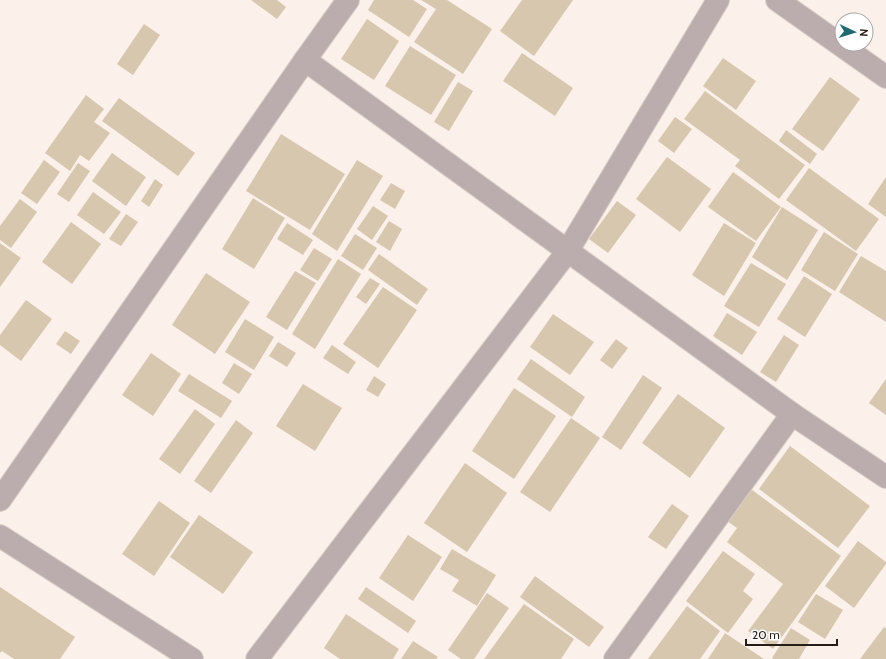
<svg xmlns="http://www.w3.org/2000/svg" width="886" height="659" viewBox="0 0 886 659" font-family="Cabin,sans-serif">
	<rect width="100%" height="100%" fill="#fcf0ea"/>
	<!-- building -->
	<g fill="#d7c7af">
		<polygon points="251,0 277,0 286,7 277,19"/>
		<polygon points="374,0 413,0 427,9 409,37 368,10"/>
		<polygon points="421,0 447,0 492,29 463,74 414,42 436,9"/>
		<polygon points="522,0 573,0 534,56 500,31"/>
		<polygon points="367,19 399,41 374,80 341,59"/>
		<polygon points="144,24 160,35 133,75 117,64"/>
		<polygon points="410,46 456,75 431,115 385,86"/>
		<polygon points="522,53 573,88 555,116 503,81"/>
		<polygon points="723,58 756,81 736,110 703,86"/>
		<polygon points="830,77 860,99 823,151 792,129"/>
		<polygon points="458,82 473,91 449,131 434,122"/>
		<polygon points="705,91 805,165 779,199 735,166 740,160 684,119"/>
		<polygon points="86,95 104,109 94,122 110,133 89,161 80,155 70,171 45,153"/>
		<polygon points="119,98 195,153 178,176 102,121"/>
		<polygon points="675,117 692,129 674,153 658,141"/>
		<polygon points="786,130 817,154 810,164 779,141"/>
		<polygon points="281,134 345,174 310,230 246,191"/>
		<polygon points="112,153 146,177 126,206 92,181"/>
		<polygon points="667,157 711,189 680,232 636,199"/>
		<polygon points="44,160 60,172 37,204 21,193"/>
		<polygon points="357,160 383,176 337,251 312,234"/>
		<polygon points="78,163 90,171 69,202 57,194"/>
		<polygon points="809,168 879,219 856,251 786,200"/>
		<polygon points="733,172 781,207 756,241 708,207"/>
		<polygon points="886,177 886,217 868,204"/>
		<polygon points="155,179 163,185 149,207 141,201"/>
		<polygon points="391,183 405,191 395,209 380,200"/>
		<polygon points="93,192 121,212 104,234 77,215"/>
		<polygon points="253,198 285,218 254,269 222,249"/>
		<polygon points="20,199 37,212 11,248 0,240 0,226"/>
		<polygon points="617,201 636,215 608,253 589,239"/>
		<polygon points="373,206 388,216 372,240 357,229"/>
		<polygon points="782,207 818,230 787,280 752,257"/>
		<polygon points="126,214 138,222 121,246 109,239"/>
		<polygon points="389,221 402,229 390,251 376,242"/>
		<polygon points="71,222 101,244 72,284 42,262"/>
		<polygon points="287,223 313,240 303,255 277,239"/>
		<polygon points="724,223 756,243 724,296 692,275"/>
		<polygon points="824,232 858,254 835,291 801,270"/>
		<polygon points="355,234 377,248 363,270 341,256"/>
		<polygon points="0,243 21,258 0,287"/>
		<polygon points="314,248 332,259 318,281 300,270"/>
		<polygon points="379,254 428,289 417,305 368,270"/>
		<polygon points="861,256 886,271 886,322 839,292"/>
		<polygon points="338,259 361,274 315,349 292,334"/>
		<polygon points="751,263 786,284 759,327 724,306"/>
		<polygon points="295,271 316,283 287,330 266,317"/>
		<polygon points="206,273 250,302 215,354 172,325"/>
		<polygon points="804,276 832,294 805,337 777,319"/>
		<polygon points="370,278 380,284 366,304 356,297"/>
		<polygon points="383,287 417,310 378,368 343,344"/>
		<polygon points="26,300 52,319 21,361 0,345 0,335"/>
		<polygon points="727,313 757,332 742,355 713,336"/>
		<polygon points="553,314 594,342 570,375 530,347"/>
		<polygon points="245,319 274,337 254,370 225,352"/>
		<polygon points="65,331 80,341 71,354 56,344"/>
		<polygon points="784,335 799,345 776,382 760,372"/>
		<polygon points="616,339 628,348 612,369 600,360"/>
		<polygon points="278,342 296,353 287,367 269,356"/>
		<polygon points="332,345 356,362 348,374 323,358"/>
		<polygon points="151,353 181,374 153,416 122,395"/>
		<polygon points="531,359 585,397 572,417 517,379"/>
		<polygon points="234,363 252,374 239,394 222,383"/>
		<polygon points="189,374 232,401 221,418 178,391"/>
		<polygon points="643,375 662,388 621,450 602,437"/>
		<polygon points="374,376 386,384 378,397 366,390"/>
		<polygon points="886,379 886,415 869,403"/>
		<polygon points="303,384 342,408 315,451 276,426"/>
		<polygon points="514,388 556,416 514,479 472,451"/>
		<polygon points="678,394 725,428 690,478 642,443"/>
		<polygon points="195,409 215,424 180,474 159,459"/>
		<polygon points="571,418 600,438 550,512 520,492"/>
		<polygon points="236,420 253,433 211,493 194,481"/>
		<polygon points="790,446 870,506 838,548 759,489"/>
		<polygon points="465,463 507,493 467,552 424,523"/>
		<polygon points="751,489 841,556 773,649 748,631 783,584 727,542 737,528 727,521"/>
		<polygon points="159,501 190,523 154,576 122,554"/>
		<polygon points="672,504 689,516 666,549 648,537"/>
		<polygon points="199,515 253,552 223,594 170,557"/>
		<polygon points="408,535 442,557 413,601 379,578"/>
		<polygon points="858,541 886,562 886,564 854,608 825,586"/>
		<polygon points="452,549 496,575 477,606 452,591 459,580 440,569"/>
		<polygon points="723,551 755,574 743,591 753,599 728,633 686,601"/>
		<polygon points="535,576 604,627 589,647 520,597"/>
		<polygon points="0,587 75,637 60,659 14,659 2,651 0,653"/>
		<polygon points="366,587 416,621 408,633 358,599"/>
		<polygon points="487,593 509,608 474,659 461,659 448,650"/>
		<polygon points="816,594 843,610 825,639 798,622"/>
		<polygon points="524,604 574,639 561,659 484,659"/>
		<polygon points="687,606 720,631 700,659 648,659"/>
		<polygon points="346,614 399,649 393,659 340,659 324,648"/>
		<polygon points="884,627 886,628 886,659 860,659"/>
		<polygon points="791,628 810,640 799,659 773,659 772,658"/>
		<polygon points="725,633 764,659 708,659"/>
		<polygon points="413,641 438,657 436,659 401,659"/>
	</g>
	<g fill="none" stroke-linecap="round" stroke-linejoin="round">
		<!-- minor casing -->
		<g stroke="#dacec8" stroke-width="24">
			<g id="minor">
				<polyline points="777,0 886,77"/>
				<polyline points="305,60 792,414 886,477"/>
				<polyline points="0,500 305,60 348,0"/>
				<polyline points="0,536 192,659"/>
				<polyline points="257,659 567,252 718,0"/>
				<polyline points="615,659 792,414"/>
			</g>
		</g>
		<!-- minor -->
		<use href="#minor" stroke="#bbadad" stroke-width="22"/>
	</g>
	<!-- north arrow -->
	<g transform="translate(854 32) rotate(94)"><circle r="19" fill="#ffffff" stroke="#a9a5a3"/>
	<path d="M0-3L7 15L0 10L-7 15Z" fill="#1f6a71"/>
	<text y="-6" font-size="11" font-weight="bold" text-anchor="middle" fill="#271d18">N</text>
	</g>
	<!-- scale -->
	<path d="M746 639v6h91v-6" fill="none" stroke="#271d18" stroke-width="2"/>
	<text x="752" y="639" font-size="12" fill="#271d18" stroke="#ffffff" stroke-width="3" paint-order="stroke">20 m</text>
</svg>
